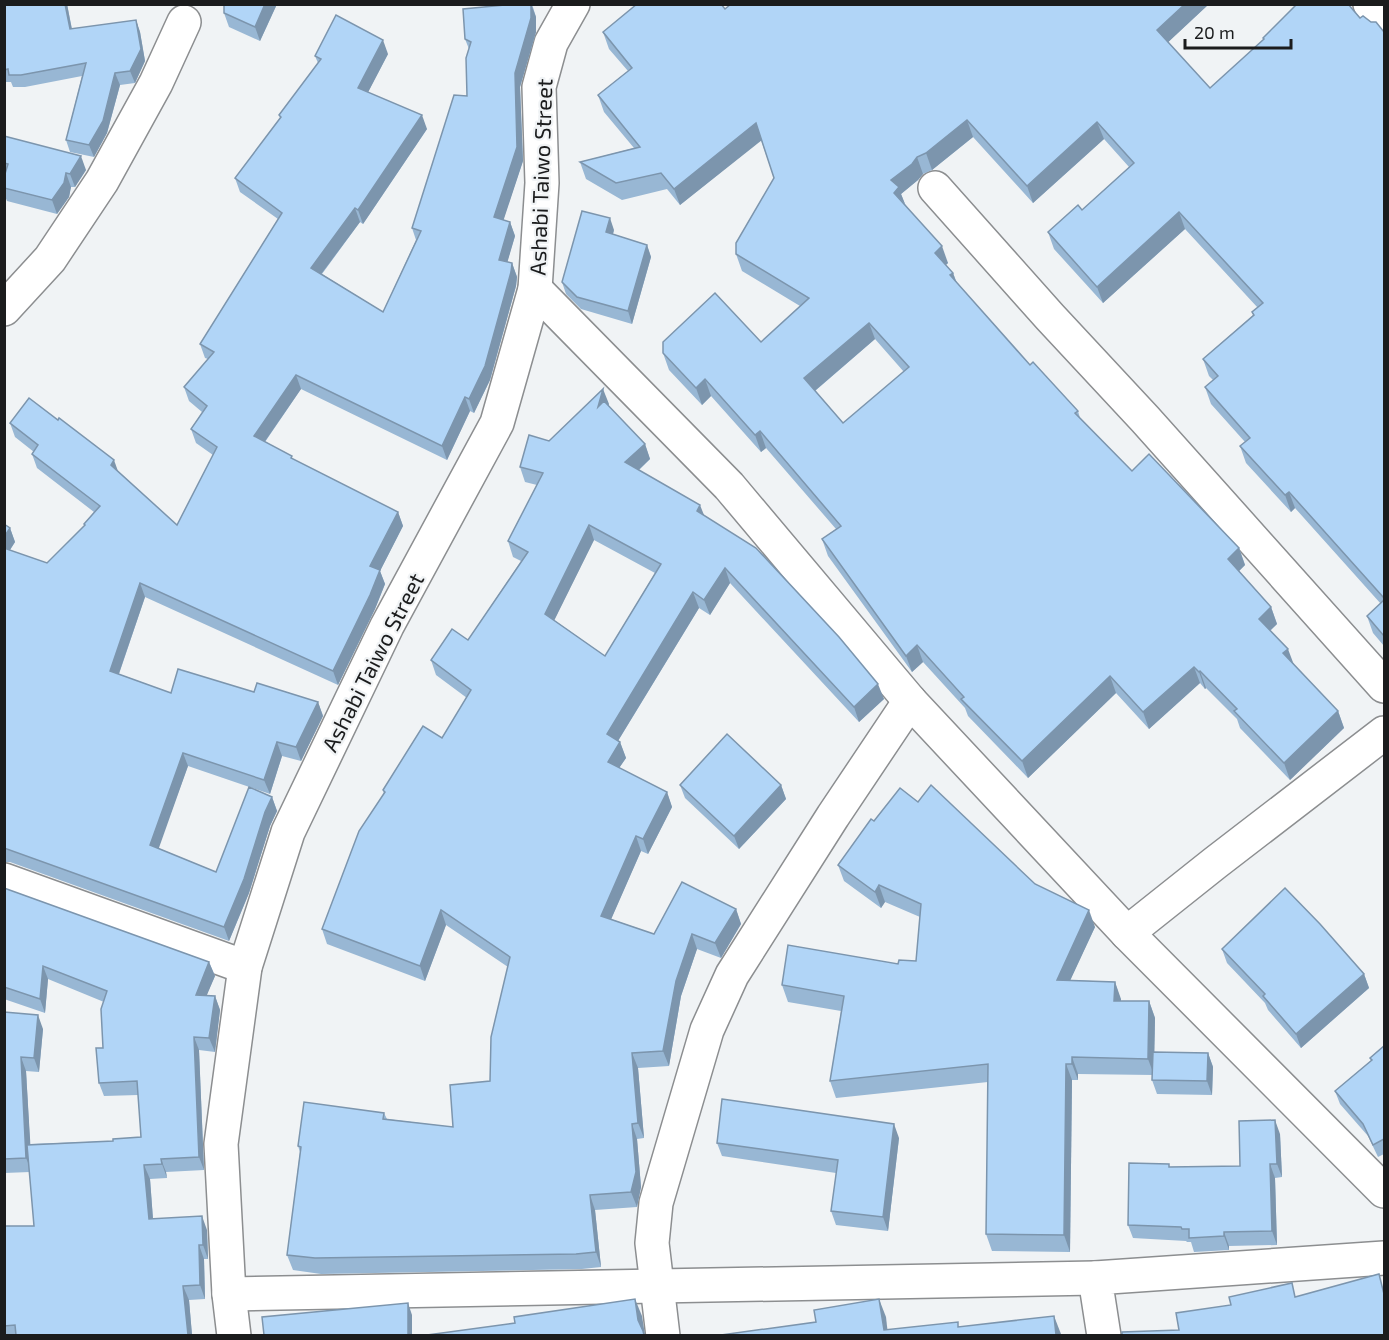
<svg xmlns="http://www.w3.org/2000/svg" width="1389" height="1340" viewBox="0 0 1389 1340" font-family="'Exo 2',sans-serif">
	<rect width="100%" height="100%" fill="#f0f3f5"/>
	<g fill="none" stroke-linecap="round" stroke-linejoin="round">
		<!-- minor casing -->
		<g stroke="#8c8e90" stroke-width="36">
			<g id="minor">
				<polyline points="1370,4 1384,21"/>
				<polyline points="935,188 1050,317 1145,419 1384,686"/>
				<polyline points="535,289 729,486 910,701 1127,933 1384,1191"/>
				<polyline points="4,309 50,259 102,181 156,83 184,22"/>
				<polyline points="4,880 245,967"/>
				<polyline points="1127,933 1215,863 1384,733"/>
				<polyline points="229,1294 1095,1278"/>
				<polyline points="234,1336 229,1294 221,1144 245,967 288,832 387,626 497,423 535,289 542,183 539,87 551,43 573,4"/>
				<polyline points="663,1336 652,1243 656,1203 707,1030 732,975 833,816 910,701"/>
				<polyline points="1104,1336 1095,1278 1384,1258"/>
			</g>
		</g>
		<!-- minor -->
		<use href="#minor" stroke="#fff" stroke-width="33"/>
	</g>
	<!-- wall -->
	<g fill="#98b7d4" fill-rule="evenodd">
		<polygon points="4,4 67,4 72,29 136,20 140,32 145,61 135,83 120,85 107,133 94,157 70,152 66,140 82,76 25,87 13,87 11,82 4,82"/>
		<polygon points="224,4 277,4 260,41 229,27 224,13"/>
		<polygon points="515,4 532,4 536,17 536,32 520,87 523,161 503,220 510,222 515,236 507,262 512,263 517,277 516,286 490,380 474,413 470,411 447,460 301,389 265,442 293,459 398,512 403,526 380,571 385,584 375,609 338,685 145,597 119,674 171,693 254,692 318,702 323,716 301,761 282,756 270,794 188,766 158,848 216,872 272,797 277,811 270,826 249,893 229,941 10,862 4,862 4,524 10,528 15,542 10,550 47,563 84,526 84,524 94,512 37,468 32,454 34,452 15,437 10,423 118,471 177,525 213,455 196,443 191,429 202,412 189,401 184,387 208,359 205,358 200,344 278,219 240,192 235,178 280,118 279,115 318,63 315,56 388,54 368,92 427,129 363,224 360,222 322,274 383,312 416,240 412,228 467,96 469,49 465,39"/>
		<path d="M731,4H1209L1168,42L1210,88L1263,40V38L1360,18L1384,32V646L1373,633L1367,616L1381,604L1295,508L1291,512L1246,463L1240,446L1245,442L1211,404L1205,387L1213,380L1209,376L1203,359L1253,315L1252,312L1258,308L1185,229L1103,303L1054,249L1048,232L1082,210L1129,167L1104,139L1033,203L973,137L932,170L923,174L918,180L901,194L905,204L948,263L946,265L953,273L957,283L1030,365L1078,411L1080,418L1132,471L1239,548L1245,565L1239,571L1271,607L1277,624L1270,631L1293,664L1338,711L1344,728L1290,780L1240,728L1237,719L1206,688L1205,689L1200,683L1149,729L1116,693L1028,778L968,716L965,708L923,662L912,672L828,556L822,539L836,529L766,448L761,452L711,396L702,405L669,370L663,353L761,342L800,306L742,271L736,254L774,178L761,140L680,205L667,189L622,200L586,179L580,162L634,148L604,112L598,95L628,71L609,49L603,32L725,9ZM875,339L904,372L843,423L815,391Z"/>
		<polygon points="4,136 86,170 75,187 71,187 69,197 57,214 7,201 4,194"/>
		<polygon points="614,230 613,234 647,245 651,257 632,324 581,309 566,294 562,282"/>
		<path d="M609,404L608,406L645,444L650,459L639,470L704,515L884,699L859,722L730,583L710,615L699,608L618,741L620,742L626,758L619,768L667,792L672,807L648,854L641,851L611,919L654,934L736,909L741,924L721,958L697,949L681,996L669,1066L638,1068L644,1138L637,1139L641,1187L637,1207L595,1210L601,1267L582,1269L321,1274L293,1270L287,1255L300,1152L298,1146L384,1113L387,1119L453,1127L490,1081L508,967L446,925L425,981L327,944L322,929L384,794L383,790L442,738L467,698L436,675L431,660L468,640L521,561L513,557L508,541L537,485L525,482L520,467L549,441ZM594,540L655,573L605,656L554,620Z"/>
		<polygon points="680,785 781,785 786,799 739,849 685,798"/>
		<polygon points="918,802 1095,927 1070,980 1115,982 1121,1001 1149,1001 1155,1018 1154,1052 1208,1053 1213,1067 1212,1095 1157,1094 1152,1080 1153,1075 1078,1074 1078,1080 1072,1080 1070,1252 992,1251 986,1234 988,1082 836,1098 830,1081 841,1011 788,1002 782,985 916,961 920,917 885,902 881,908 844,881 838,865 874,821"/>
		<polygon points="4,888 209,962 215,976 206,996 215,996 220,1010 215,1052 199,1050 204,1170 166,1172 167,1178 150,1179 153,1219 207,1230 208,1259 204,1259 205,1299 189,1300 192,1335 4,1335 4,1226 34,1226 30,1172 4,1173 4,1012 43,1029 39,1072 26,1071 30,1144 113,1141 141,1137 138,1095 104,1096 99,1083 103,1048 104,1002 48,979 45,1013 4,999"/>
		<polygon points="1222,949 1364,974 1369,988 1301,1048 1268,1010 1265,1003 1227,963"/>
		<polygon points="1384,1046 1384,1154 1378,1157 1368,1136 1340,1104 1335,1091 1371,1061 1370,1058"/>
		<polygon points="1280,1134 1282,1177 1275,1178 1277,1245 1229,1246 1229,1250 1194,1252 1191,1242 1187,1242 1186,1241 1133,1238 1128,1225 1170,1167 1240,1166"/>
		<polygon points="899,1138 888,1231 836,1225 831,1211 836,1173 722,1156 717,1143"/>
	</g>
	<!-- shaded-wall -->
	<g fill="#7c95ad">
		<polygon points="65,4 67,4 74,41 70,29"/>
		<polygon points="265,4 277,4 260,41 255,27"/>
		<polygon points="531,4 536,17 536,32 520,87 523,161 500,231 494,217 515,73"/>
		<polygon points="1185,4 1209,4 1163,47 1157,30"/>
		<polygon points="136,20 140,32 145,61 135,83 130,71"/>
		<polygon points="383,40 388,54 363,102 358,88"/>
		<polygon points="115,73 120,85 107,133 94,157 89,145"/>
		<polygon points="422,115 427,129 363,224 358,210"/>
		<polygon points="967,120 973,137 932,170 926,153"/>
		<polygon points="1097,122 1104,139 1033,203 1027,186"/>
		<polygon points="756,123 762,140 680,205 674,189"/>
		<polygon points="81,156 86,170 75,187 70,174"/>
		<polygon points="917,157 923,174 918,180 901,194 905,204 894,193 891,180"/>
		<polygon points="66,173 71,187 69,197 57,214 52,200"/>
		<polygon points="355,208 360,222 316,281 311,268"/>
		<polygon points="1179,212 1185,229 1103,303 1097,287"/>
		<polygon points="610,218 614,230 610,244 606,232"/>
		<polygon points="510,222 515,236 504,274 499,260"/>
		<polygon points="647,245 651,257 632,324 628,311"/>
		<polygon points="942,246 948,263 941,269 935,253"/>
		<polygon points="512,263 517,277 516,286 490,380 474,413 469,399"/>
		<polygon points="953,273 959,290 950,275"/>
		<polygon points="869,323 875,339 810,395 804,378"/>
		<polygon points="296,375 301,389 259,450 254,436"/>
		<polygon points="705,379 711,396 702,405 696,388"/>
		<polygon points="603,389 609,404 603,422 598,407"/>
		<polygon points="465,397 470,411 447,460 442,446"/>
		<polygon points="760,431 766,448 761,452 755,435"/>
		<polygon points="645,444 650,459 631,477 625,462"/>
		<polygon points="114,460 119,474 111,465"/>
		<polygon points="1289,492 1295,508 1291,512 1285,495"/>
		<polygon points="700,505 706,520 697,511"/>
		<polygon points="398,512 403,526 380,571 385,584 375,609 338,685 333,671 370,566"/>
		<polygon points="589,525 594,540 550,629 545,614"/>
		<polygon points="10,528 15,542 4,559 4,537"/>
		<polygon points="1239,548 1245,565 1234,576 1228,559"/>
		<polygon points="725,568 730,583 710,615 704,600"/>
		<polygon points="140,583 145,597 115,685 110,671"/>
		<polygon points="693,592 699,608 613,749 607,734"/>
		<polygon points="1271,607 1277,624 1265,635 1259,619"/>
		<polygon points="917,645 923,662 912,672 906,656"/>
		<polygon points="1288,649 1294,665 1283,653"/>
		<polygon points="1194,667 1200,683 1149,729 1143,712"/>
		<polygon points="1200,671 1206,688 1205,689 1199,672"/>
		<polygon points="1110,676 1116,693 1028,778 1022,761"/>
		<polygon points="878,684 884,699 859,722 854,707"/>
		<polygon points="318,702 323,716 301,761 296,747"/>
		<polygon points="1338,711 1344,728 1290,780 1284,763"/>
		<polygon points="277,742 282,756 270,794 264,780"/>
		<polygon points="620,742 626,758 613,777 608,762"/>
		<polygon points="183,753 188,766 155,859 150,845"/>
		<polygon points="781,785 786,799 739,849 734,836"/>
		<polygon points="667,792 672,807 648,854 643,839"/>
		<polygon points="272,797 277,811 270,826 249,893 229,941 224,927 265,812"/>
		<polygon points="636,836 641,851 606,931 601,916"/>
		<polygon points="879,885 885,902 881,908 875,892"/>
		<polygon points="736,909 741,924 721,958 715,943"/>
		<polygon points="441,910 446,925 425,981 420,966"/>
		<polygon points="1089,910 1095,927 1063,996 1057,980"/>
		<polygon points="692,934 697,949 681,996 669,1066 663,1051 676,981"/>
		<polygon points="209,962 215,976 201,1009 196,995"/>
		<polygon points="43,966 48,979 45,1013 40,999"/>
		<polygon points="1364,974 1369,988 1301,1048 1296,1034"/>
		<polygon points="1115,982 1121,999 1120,1017 1114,1001"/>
		<polygon points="215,996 220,1010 215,1052 209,1038"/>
		<polygon points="1149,1001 1155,1018 1154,1075 1148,1059"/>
		<polygon points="38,1015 43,1029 39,1072 34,1058"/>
		<polygon points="194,1037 199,1050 204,1170 199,1157"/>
		<polygon points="632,1053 638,1068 644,1138 638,1123"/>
		<polygon points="1208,1053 1213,1067 1212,1095 1207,1081"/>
		<polygon points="21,1057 26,1071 32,1172 26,1158"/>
		<polygon points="1072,1057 1078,1074 1078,1080 1072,1064"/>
		<polygon points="1066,1064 1072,1080 1070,1252 1064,1235"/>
		<polygon points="1275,1120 1280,1134 1282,1177 1277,1164"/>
		<polygon points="632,1124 637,1139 641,1187 637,1207 631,1192"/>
		<polygon points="894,1124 899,1138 888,1231 883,1217"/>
		<polygon points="161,1159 166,1172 167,1178 162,1164"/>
		<polygon points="1270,1164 1275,1178 1277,1245 1272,1231"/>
		<polygon points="144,1165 150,1179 154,1233 149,1219"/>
		<polygon points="590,1195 595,1210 601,1267 596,1252"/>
		<polygon points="202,1216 207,1230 208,1259 203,1245"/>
		<polygon points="1224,1232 1229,1246 1229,1250 1224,1236"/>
		<polygon points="199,1245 204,1259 205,1299 200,1285"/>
		<polygon points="183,1286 189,1300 192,1335 188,1335"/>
		<polygon points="635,1299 642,1316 645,1335 643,1335 638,1320"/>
		<polygon points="879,1299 886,1317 888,1335 884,1330"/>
		<polygon points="408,1303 412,1315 412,1335 408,1335"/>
		<polygon points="1054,1316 1061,1334 1061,1335 1056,1335"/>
	</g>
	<!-- building -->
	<g fill="#b1d5f7" stroke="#7c95ad" stroke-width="1.5" fill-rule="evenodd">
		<polygon points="4,4 65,4 70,29 136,20 141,49 130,71 115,73 103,121 89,145 66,140 86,63 21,75 9,75 8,69 4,70"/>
		<polygon points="224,4 265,4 255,27 224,13"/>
		<polygon points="515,4 531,4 531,18 515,73 517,147 494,217 510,222 499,260 512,263 511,272 485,366 469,399 465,397 442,446 296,375 254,436 292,456 291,458 398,512 370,566 380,570 370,595 333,671 140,583 110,671 171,693 178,669 254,692 257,683 318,702 296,747 277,742 264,780 183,753 150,845 216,872 249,787 272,797 265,812 244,879 224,927 4,848 4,548 47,563 85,525 84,524 100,506 32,454 38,445 10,423 29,398 58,420 59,418 114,460 111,465 177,525 217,447 191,429 207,406 184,387 214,352 200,344 282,213 235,178 281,117 279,115 321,59 315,56 336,15 383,40 358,88 422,115 358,210 355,208 311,268 383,312 421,231 412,228 454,95 467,96 466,58 471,42 465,39 463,9"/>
		<path d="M637,4H721L725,9L731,4H1185L1157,30L1210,88L1264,39L1263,38L1297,4H1348L1360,18L1363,16L1371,22H1376L1384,32V598L1289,492L1285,495L1240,446L1250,438L1205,387L1218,376L1203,359L1254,315L1252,312L1263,303L1179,212L1097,287L1048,232L1078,205L1082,210L1134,163L1097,122L1027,186L967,120L926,153L917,157L912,164L891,180L899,187L894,193L942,246L935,253L953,273L950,275L1030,365L1033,362L1078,411L1075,413L1132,471L1149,454L1239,548L1228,559L1271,607L1259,619L1288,649L1283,653L1338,711L1284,763L1234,711L1237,709L1200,671L1199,672L1194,667L1143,712L1110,676L1022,761L961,699L964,697L917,645L906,656L822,539L841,526L760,431L755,435L705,379L696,388L663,353V342L715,293L761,342L809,298L736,254V243L774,178L756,123L674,189L661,173L616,183L580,162L640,147L598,95L632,68L603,32ZM869,323L909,367L843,423L804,378Z"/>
		<polygon points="4,136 81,156 70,174 66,173 64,183 52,200 4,188 4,177 8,164 4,163"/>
		<polygon points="582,211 610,218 606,232 647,245 628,311 577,297 562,282"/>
		<path d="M603,389L598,407L604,401L645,444L625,462L700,505L697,511L756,548L839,637L878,684L854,707L725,568L704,600L693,592L607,734L620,742L608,762L667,792L643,839L636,836L601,916L654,934L682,882L736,909L715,943L692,934L676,981L663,1051L632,1053L638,1123L632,1124L636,1172L631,1192L590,1195L596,1252L576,1254L315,1258L287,1255L301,1147L298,1146L304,1102L384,1113L383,1119L453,1127L450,1085L490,1081L491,1037L510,957L441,910L420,966L322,929L359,831L385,792L383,790L423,726L442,738L471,690L431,660L452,629L468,640L528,552L508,541L543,473L520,467L529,435L549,441ZM589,525L661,564L605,656L545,614Z"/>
		<polygon points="4,524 10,528 4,537"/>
		<polygon points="1384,600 1384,636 1367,616"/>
		<polygon points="727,734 781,785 734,836 680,785"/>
		<polygon points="931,785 1035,884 1089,910 1057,980 1115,982 1114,1001 1149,1001 1148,1059 1072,1057 1072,1064 1066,1064 1064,1235 986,1234 988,1064 830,1081 844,996 782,985 788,945 898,964 899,960 916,961 921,904 879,885 875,892 838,865 871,819 874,821 900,788 918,802"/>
		<polygon points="4,888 209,962 196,995 215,996 209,1038 194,1037 199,1157 161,1159 162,1164 144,1165 149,1219 202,1216 203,1245 199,1245 200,1285 183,1286 188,1335 16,1335 15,1325 4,1326 4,1226 34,1226 27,1145 113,1141 113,1139 141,1137 137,1081 99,1083 96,1048 103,1048 101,1009 107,991 43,966 40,999 4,987"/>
		<polygon points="1285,888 1320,924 1364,974 1296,1034 1263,996 1265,994 1222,949"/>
		<polygon points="4,1012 38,1015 34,1058 21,1057 26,1158 4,1159"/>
		<polygon points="1384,1046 1384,1139 1373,1145 1363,1124 1335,1091 1372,1060 1370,1058"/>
		<polygon points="1153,1052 1208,1053 1207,1081 1152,1080"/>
		<polygon points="722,1099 894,1124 883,1217 831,1211 838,1160 717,1143"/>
		<polygon points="1275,1120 1277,1164 1270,1164 1272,1231 1224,1232 1224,1236 1189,1238 1189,1229 1182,1229 1181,1227 1128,1225 1129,1163 1169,1164 1169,1167 1240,1166 1239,1121"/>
		<polygon points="1379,1274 1384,1294 1384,1335 1122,1335 1122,1332 1179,1330 1176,1313 1231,1305 1229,1297 1292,1283 1295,1297"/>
		<polygon points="635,1299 638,1320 643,1331 644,1335 427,1335 515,1323 514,1317"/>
		<polygon points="879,1299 884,1330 958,1322 958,1327 1054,1316 1056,1335 721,1335 816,1322 814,1310"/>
		<polygon points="408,1303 408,1335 264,1335 262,1317"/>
	</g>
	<g text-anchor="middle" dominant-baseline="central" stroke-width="4.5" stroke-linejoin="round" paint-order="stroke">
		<!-- street labels -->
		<g font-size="22" fill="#1b1c1d" stroke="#f0f3f5">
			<text transform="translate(540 177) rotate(-88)">Ashabi Taiwo Street</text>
			<text transform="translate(372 662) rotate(-63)">Ashabi Taiwo Street</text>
		</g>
	</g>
	<!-- border -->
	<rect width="1389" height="1340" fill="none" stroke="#1b1c1d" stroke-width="12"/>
	<!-- scale -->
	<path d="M1185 39v9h106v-9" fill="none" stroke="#1b1c1d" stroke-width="3"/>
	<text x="1194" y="39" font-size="18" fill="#1b1c1d" stroke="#f0f3f5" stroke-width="4.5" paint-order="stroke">20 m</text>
</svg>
